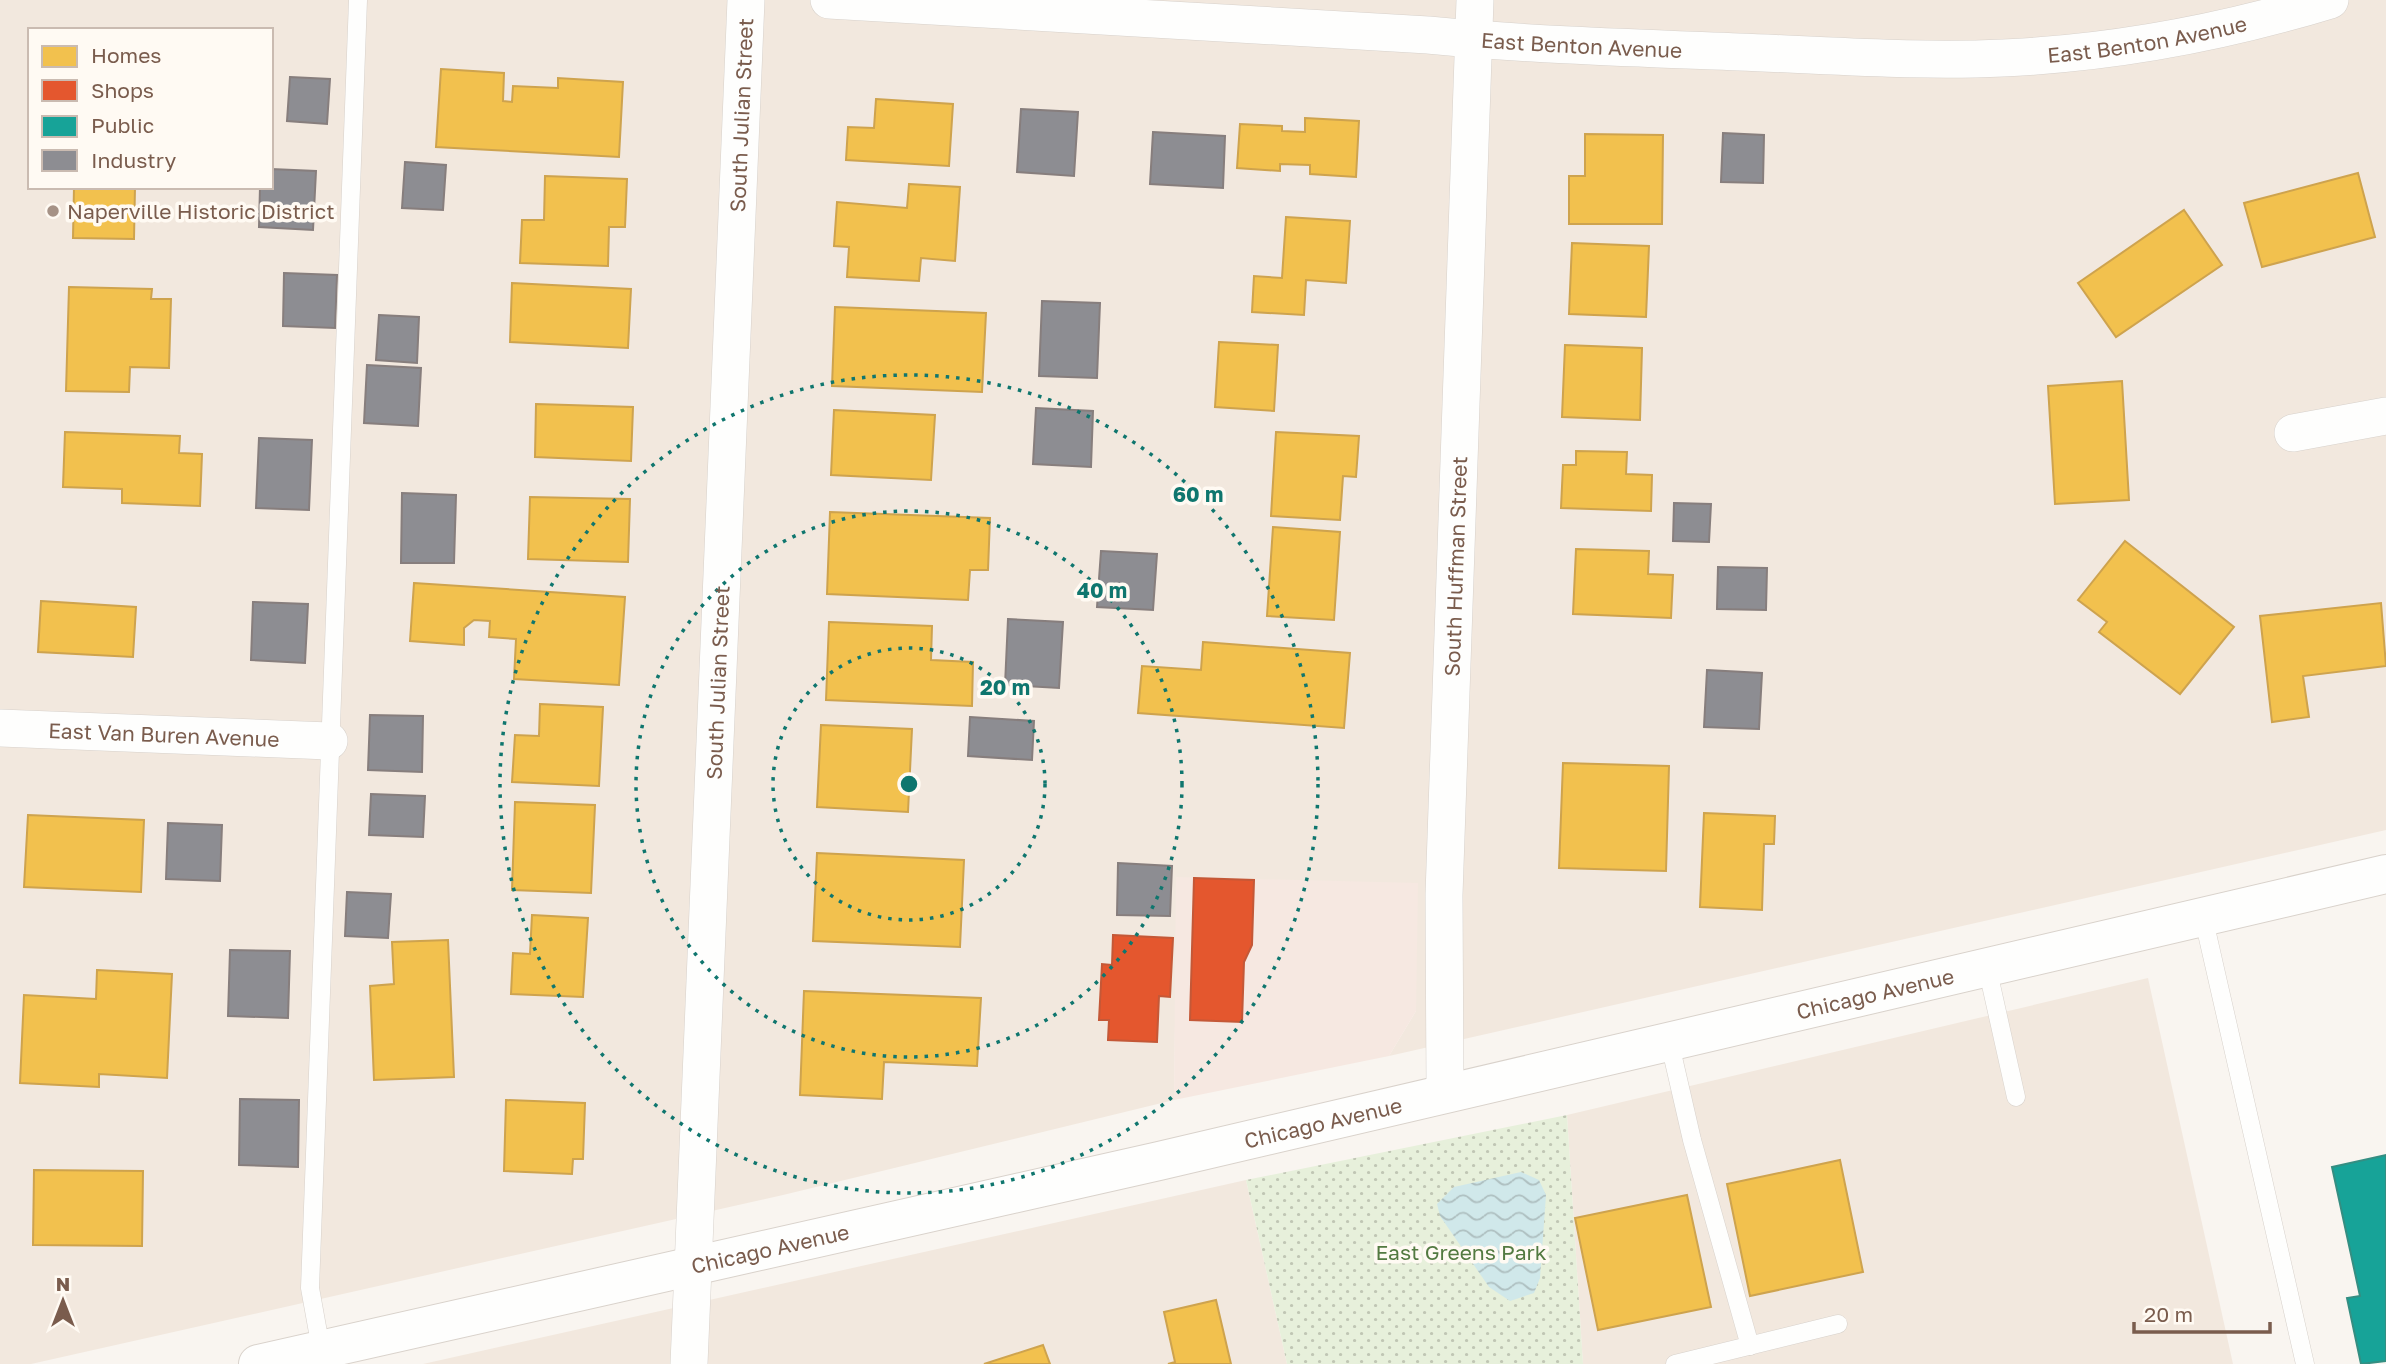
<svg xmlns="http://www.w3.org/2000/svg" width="2386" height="1364" viewBox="0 0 2386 1364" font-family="'Golos Text',sans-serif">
	<defs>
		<pattern id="park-dots" width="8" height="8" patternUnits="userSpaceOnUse" patternTransform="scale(1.75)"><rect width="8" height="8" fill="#e7f0db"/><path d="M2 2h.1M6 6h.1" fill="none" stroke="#c0c6b4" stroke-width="1.8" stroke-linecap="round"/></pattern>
		<pattern id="water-waves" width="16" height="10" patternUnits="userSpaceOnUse" patternTransform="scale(1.75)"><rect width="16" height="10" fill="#d0e8ea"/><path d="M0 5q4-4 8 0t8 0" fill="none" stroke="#aebfc0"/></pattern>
	</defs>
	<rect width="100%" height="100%" fill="#f9f5f0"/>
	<!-- residential -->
	<g fill="#f2e8de" fill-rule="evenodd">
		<path d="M0,0H2386V830L1389,1056L1416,1011L1177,877L1174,1100L783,1195L31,1364H0ZM30,30H271V187H30Z"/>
		<polygon points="2148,978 2233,1364 1583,1364 1567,1115"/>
		<polygon points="1246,1180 1287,1364 423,1364"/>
	</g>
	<!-- commercial -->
	<polygon fill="#f6e8e1" points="1176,877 1418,883 1416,1011 1389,1056 1174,1100"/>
	<!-- park -->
	<polygon fill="url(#park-dots)" points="1567,1115 1583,1364 1287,1364 1246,1180"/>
	<!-- water -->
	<polygon fill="url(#water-waves)" points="1521,1172 1539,1180 1546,1195 1540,1278 1534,1293 1510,1301 1489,1287 1440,1216 1437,1204 1454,1187"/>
	<!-- homes -->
	<g fill="#f2c14e" stroke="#cea34e" stroke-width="2">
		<polygon points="441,69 504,73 503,101 512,102 513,86 558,88 558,78 623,82 619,157 436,147"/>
		<polygon points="876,99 953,104 949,166 846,160 848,127 874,128"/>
		<polygon points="1305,118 1359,121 1356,177 1310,174 1310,165 1280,164 1280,171 1237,168 1240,124 1282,126 1282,131 1305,132"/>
		<polygon points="1585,134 1663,135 1662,224 1569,224 1569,176 1585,176"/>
		<polygon points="2358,173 2375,237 2262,267 2244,203"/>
		<polygon points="545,176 627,179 625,227 609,227 608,266 520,263 522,220 544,220"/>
		<polygon points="909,184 960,187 955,261 921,258 919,281 847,277 849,247 834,246 837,202 907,208"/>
		<polygon points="74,187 135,187 134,239 73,238"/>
		<polygon points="2184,210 2222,265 2116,337 2078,283"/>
		<polygon points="1286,217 1350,221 1346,283 1306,280 1304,315 1252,312 1254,276 1282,278"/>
		<polygon points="1572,243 1649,246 1646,317 1569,314"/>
		<polygon points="512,283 631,289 628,348 510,342"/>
		<polygon points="69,287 152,289 151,299 171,299 169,368 130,367 129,392 66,391"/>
		<polygon points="835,307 986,313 982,392 832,386"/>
		<polygon points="1219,342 1278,345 1274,411 1215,407"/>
		<polygon points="1565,345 1642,348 1640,420 1562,417"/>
		<polygon points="2122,381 2129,500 2055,504 2048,386"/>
		<polygon points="536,404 633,407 631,461 535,457"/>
		<polygon points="834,410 935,415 931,480 831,475"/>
		<polygon points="65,432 180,436 179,453 202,454 200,506 122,503 122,489 63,487"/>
		<polygon points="1276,432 1359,436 1356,477 1343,476 1340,520 1271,516"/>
		<polygon points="1576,451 1627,452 1626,474 1652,475 1651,511 1561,508 1563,465 1576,465"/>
		<polygon points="530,497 630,499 628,562 528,559"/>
		<polygon points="830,512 990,518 988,570 970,570 968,600 827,594"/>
		<polygon points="1273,527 1340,532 1334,620 1267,616"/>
		<polygon points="2125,541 2234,627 2180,694 2099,632 2107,622 2078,600"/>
		<polygon points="1576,549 1649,551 1648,574 1673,575 1671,618 1573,614"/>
		<polygon points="414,583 625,597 619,685 514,679 516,639 489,637 490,621 474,620 464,628 464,645 410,641"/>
		<polygon points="41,601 136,607 133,657 38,652"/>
		<polygon points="2381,603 2386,666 2303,676 2309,717 2272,722 2260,616"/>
		<polygon points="829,622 932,626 931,660 973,662 972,706 826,700"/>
		<polygon points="1203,642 1350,653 1344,728 1138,713 1142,666 1201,670"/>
		<polygon points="540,704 603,707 599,786 512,782 515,735 539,736"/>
		<polygon points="821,725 912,729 908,812 817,807"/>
		<polygon points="1563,763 1669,766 1666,871 1559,868"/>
		<polygon points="515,802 595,805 591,893 512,890"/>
		<polygon points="1704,813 1775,816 1774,844 1764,844 1762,910 1700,907"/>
		<polygon points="28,815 144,820 141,892 24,887"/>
		<polygon points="817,853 964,860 960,947 813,941"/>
		<polygon points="532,915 588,918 583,997 511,994 513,953 530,954"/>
		<polygon points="448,940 454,1077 374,1080 370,986 394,984 392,942"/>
		<polygon points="97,970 172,974 167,1078 99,1074 99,1087 20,1083 24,995 96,999"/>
		<polygon points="804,991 981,998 977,1066 884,1062 882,1099 800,1095"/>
		<polygon points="506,1100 585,1103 583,1159 573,1159 572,1174 504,1171"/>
		<polygon points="1840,1160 1863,1272 1750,1296 1727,1184"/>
		<polygon points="34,1170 143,1171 142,1246 33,1245"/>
		<polygon points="1687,1195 1711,1307 1598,1330 1575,1218"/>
		<polygon points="1216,1300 1231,1364 1168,1364 1175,1362 1164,1312"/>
		<polygon points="1043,1345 1050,1364 984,1364"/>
	</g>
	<!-- shops -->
	<g fill="#e4572e" stroke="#c45837" stroke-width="2">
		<polygon points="1194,878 1254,880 1252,945 1244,962 1242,1022 1190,1020"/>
		<polygon points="1113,935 1173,938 1170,997 1159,996 1157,1042 1108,1040 1109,1020 1099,1020 1102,964 1112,965"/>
	</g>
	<!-- public -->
	<polygon fill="#17a398" stroke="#358e82" stroke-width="2" points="2386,1155 2386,1361 2361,1364 2347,1298 2360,1296 2332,1167"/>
	<!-- industry -->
	<g fill="#8d8d92" stroke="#877e7d" stroke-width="2">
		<polygon points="290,77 330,79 327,124 287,121"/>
		<polygon points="1021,109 1078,112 1074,176 1017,172"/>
		<polygon points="1153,132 1225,136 1223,188 1150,184"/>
		<polygon points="1723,133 1764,135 1763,183 1721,182"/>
		<polygon points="405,162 446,165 443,210 402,208"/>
		<polygon points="271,169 316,171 313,230 259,227 260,187 271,187"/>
		<polygon points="284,273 337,275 335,328 283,326"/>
		<polygon points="1042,301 1100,303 1097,378 1039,376"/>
		<polygon points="379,315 419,317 417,363 376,360"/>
		<polygon points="367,365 421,368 418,426 364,423"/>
		<polygon points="1036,408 1093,411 1091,467 1033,464"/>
		<polygon points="259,438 312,440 309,510 256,508"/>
		<polygon points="402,493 456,495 454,563 401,563"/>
		<polygon points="1674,503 1711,504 1709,542 1673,541"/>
		<polygon points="1101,551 1157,554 1153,610 1097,607"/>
		<polygon points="1718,567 1767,568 1766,610 1717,609"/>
		<polygon points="253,602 308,604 305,663 251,660"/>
		<polygon points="1008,619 1063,622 1059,688 1005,685"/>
		<polygon points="1707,670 1762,673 1759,729 1704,727"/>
		<polygon points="370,715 423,716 422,772 368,770"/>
		<polygon points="970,717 1034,721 1032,760 968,756"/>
		<polygon points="371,794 425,796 423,837 369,835"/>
		<polygon points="168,823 222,825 220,881 166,879"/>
		<polygon points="1118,863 1172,866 1170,916 1117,915"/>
		<polygon points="347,892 391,894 388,938 345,936"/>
		<polygon points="230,950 290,951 288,1018 228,1016"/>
		<polygon points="240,1099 299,1100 298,1167 239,1165"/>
	</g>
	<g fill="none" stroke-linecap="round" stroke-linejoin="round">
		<!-- lane casing -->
		<g stroke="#d7d1cb" stroke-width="19">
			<g id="lane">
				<polyline points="2203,916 2305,1364"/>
				<polyline points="1987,967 2016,1097"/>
				<polyline points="1669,1040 1692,1140 1750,1346"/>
				<polyline points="321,1349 310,1288 358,0"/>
				<polyline points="1675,1364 1838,1324"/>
			</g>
		</g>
		<!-- street casing -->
		<g stroke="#d7d1cb" stroke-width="38">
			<g id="street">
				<path id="s1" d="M829,0L1428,35C1532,45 1635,48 1739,52C1827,55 1915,62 2003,58C2113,53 2225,32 2330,0"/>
				<polyline points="2293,433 2386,416"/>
				<path id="s2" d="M0,728L329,741"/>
				<path id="s3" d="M1445,1093L1444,895L1475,0"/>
				<path id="s4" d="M689,1364L746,0"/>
			</g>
		</g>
		<!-- secondary casing -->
		<g stroke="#d9d2cb" stroke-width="40">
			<g id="secondary">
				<path id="s5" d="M258,1364L1159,1161L2386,874"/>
			</g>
		</g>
		<!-- lane -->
		<use href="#lane" stroke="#fefefd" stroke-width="18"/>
		<!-- street -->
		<use href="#street" stroke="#fefefd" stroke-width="37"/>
		<!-- secondary -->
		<use href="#secondary" stroke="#fefefd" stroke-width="38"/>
	</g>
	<!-- distance rings -->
	<g fill="none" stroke="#0f766e" stroke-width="3.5" stroke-dasharray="3.5 7">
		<circle cx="909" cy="784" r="136"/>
		<circle cx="909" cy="784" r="273"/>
		<circle cx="909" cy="784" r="409"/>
	</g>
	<!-- markers -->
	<circle fill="#a69286" stroke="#fffaf3" stroke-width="2.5" cx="53" cy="211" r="7"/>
	<g text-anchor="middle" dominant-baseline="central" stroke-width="7" stroke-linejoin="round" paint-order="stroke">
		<!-- street labels -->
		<g font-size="21" fill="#7a5c4d" stroke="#fffaf3">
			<text stroke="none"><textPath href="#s1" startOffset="1321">East Benton Avenue</textPath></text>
			<text stroke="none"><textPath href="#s1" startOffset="754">East Benton Avenue</textPath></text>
			<text stroke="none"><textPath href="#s4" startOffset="1250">South Julian Street</textPath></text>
			<text stroke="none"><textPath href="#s3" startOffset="527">South Huffman Street</textPath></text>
			<text stroke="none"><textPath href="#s4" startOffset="682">South Julian Street</textPath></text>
			<text stroke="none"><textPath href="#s2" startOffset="164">East Van Buren Avenue</textPath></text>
			<text stroke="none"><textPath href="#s5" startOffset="1659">Chicago Avenue</textPath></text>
			<text stroke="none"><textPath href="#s5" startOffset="1092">Chicago Avenue</textPath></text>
			<text stroke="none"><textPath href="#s5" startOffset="525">Chicago Avenue</textPath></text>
		</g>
		<!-- poi labels -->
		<g font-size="21" fill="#7a5c4d" stroke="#fffaf3" text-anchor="start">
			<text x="67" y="211">Naperville Historic District</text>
		</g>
		<!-- park labels -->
		<g font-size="21" fill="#537a41" stroke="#fffaf3">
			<text x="1461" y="1252">East Greens Park</text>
		</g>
	</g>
	<circle cx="909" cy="784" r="10" fill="#0f766e" stroke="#fffaf3" stroke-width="3.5"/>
	<g font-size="21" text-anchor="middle" font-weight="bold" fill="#0f766e" stroke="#fffaf3" stroke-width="7" stroke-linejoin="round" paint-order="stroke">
		<text x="1198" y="502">60 m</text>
		<text x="1102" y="598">40 m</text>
		<text x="1005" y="695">20 m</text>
	</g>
	<!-- legend -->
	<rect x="28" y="28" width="245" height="161" fill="#fffaf3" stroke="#cabbb1" stroke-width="2"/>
	<rect x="42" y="46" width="35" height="21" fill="#f2c14e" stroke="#cabbb1" stroke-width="2"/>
	<text x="91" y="63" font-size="21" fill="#7a5c4d">Homes</text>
	<rect x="42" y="80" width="35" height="21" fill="#e4572e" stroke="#cabbb1" stroke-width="2"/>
	<text x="91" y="98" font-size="21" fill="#7a5c4d">Shops</text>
	<rect x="42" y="116" width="35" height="21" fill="#17a398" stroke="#cabbb1" stroke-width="2"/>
	<text x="91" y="133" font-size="21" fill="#7a5c4d">Public</text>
	<rect x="42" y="150" width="35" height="21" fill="#8d8d92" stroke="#cabbb1" stroke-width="2"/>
	<text x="91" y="168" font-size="21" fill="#7a5c4d">Industry</text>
	<!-- north arrow -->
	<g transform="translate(63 1301)" stroke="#fffaf3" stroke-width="5" paint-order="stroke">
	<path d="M0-5L12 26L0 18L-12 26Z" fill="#7a5c4d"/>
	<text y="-10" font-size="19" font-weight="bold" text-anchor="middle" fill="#7a5c4d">N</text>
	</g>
	<!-- scale -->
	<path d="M2134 1322v10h136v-10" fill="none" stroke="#7a5c4d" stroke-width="3.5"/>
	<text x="2144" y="1322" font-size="21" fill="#7a5c4d" stroke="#fffaf3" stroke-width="5" paint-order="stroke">20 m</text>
</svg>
